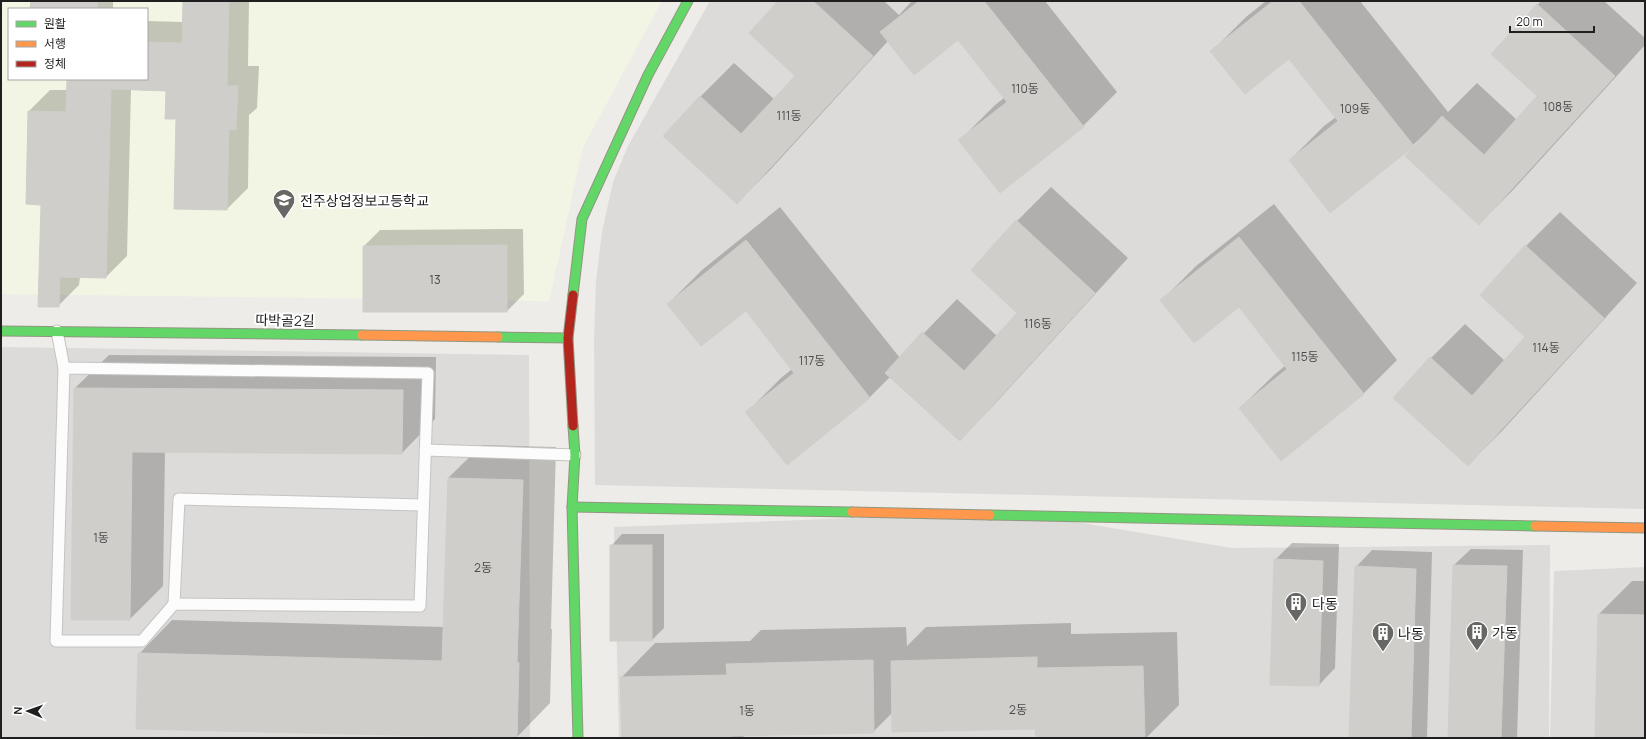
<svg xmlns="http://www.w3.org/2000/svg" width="1646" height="739" viewBox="0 0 1646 739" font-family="Manrope,'Noto Sans KR',sans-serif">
	<rect width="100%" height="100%" fill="#edece8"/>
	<!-- residential -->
	<g fill="#dcdbd9">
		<polygon points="710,1 1645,1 1645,509 595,485 594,339 596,281 602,232 613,182 628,146"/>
		<polygon points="1,347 529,355 530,738 1,738"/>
		<polygon points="1016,512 1232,548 1550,545 1549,738 619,738 614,527"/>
		<polygon points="1645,567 1645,738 1550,738 1554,571"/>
	</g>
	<!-- education -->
	<path fill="#f3f5e4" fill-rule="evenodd" d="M3,1H662L583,147L549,301L1,294V30ZM9,9H147V79H9Z"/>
	<!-- shadow -->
	<g fill="#0003">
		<polygon points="32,1 113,1 113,9 31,9"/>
		<polygon points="184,1 249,1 248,66 259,66 257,108 249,115 248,188 227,209 177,118 167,90 131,89 127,256 106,277 80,277 79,285 58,306 42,204 27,203 29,111 50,90 67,90 68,79 147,79 147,21 183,22"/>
		<polygon points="779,1 884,1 899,15 912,1 1045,1 1117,92 1083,126 960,140 994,106 1005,97 958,38 888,41 771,169 737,203 700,97 734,63 775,100 796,76"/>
		<polygon points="1266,1 1360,1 1448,112 1477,83 1517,120 1539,96 1492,53 1541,1 1604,1 1645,38 1645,45 1513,190 1479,224 1426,133 1413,145 1290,160 1324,126 1336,117 1289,57 1212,51 1246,17"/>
		<polygon points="1051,187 1128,258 993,406 959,440 890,377 870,397 787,464 747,412 781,378 792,369 746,310 668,304 702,270 780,207 900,358 957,299 997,336 1018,313 973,270 1017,221"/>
		<polygon points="1274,204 1397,360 1363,394 1240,408 1274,375 1286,365 1239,306 1162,300 1196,266"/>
		<polygon points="1560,212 1637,283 1502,431 1468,465 1431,358 1465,324 1505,361 1527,337 1526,246"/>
		<polygon points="523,229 524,294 507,311 364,246 380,230"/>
		<polygon points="109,355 436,357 435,419 402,453 165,451 163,586 130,619 75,388"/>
		<polygon points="482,445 556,447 551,629 552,629 550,703 517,737 139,654 172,620 444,627 448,478"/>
		<polygon points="622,534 664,534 664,628 652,640 611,546"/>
		<polygon points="1292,543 1339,544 1335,668 1319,685 1275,560"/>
		<polygon points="1471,549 1523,550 1517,738 1449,738 1454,565"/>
		<polygon points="1372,550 1432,552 1427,738 1350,738 1356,567"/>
		<polygon points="1632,581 1645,581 1645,738 1596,738 1599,614"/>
		<polygon points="1071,623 1071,634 1177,632 1179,705 1146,738 1037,738 1036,728 893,712 873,732 745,735 742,738 623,738 621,678 655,643 750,641 761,630 906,627 907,646 926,627"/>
	</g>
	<!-- building -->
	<g fill="#d0cecb" stroke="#d0cec9">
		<polygon points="31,1 98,1 97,9 30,9"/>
		<polygon points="183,1 229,1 227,86 238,86 236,130 229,129 227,210 174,209 176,119 165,119 166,91 111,89 106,278 60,277 59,307 38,307 41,205 26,204 28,111 66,112 67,79 147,79 147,42 182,43"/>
		<polygon points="778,1 813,1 873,56 737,204 663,136 700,96 741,134 795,76 749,33"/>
		<polygon points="919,1 984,1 1084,127 1000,193 958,140 1007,102 958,40 914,75 880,32"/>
		<polygon points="1273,1 1299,1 1414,146 1330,213 1289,160 1338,121 1289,59 1245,94 1210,51"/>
		<polygon points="1537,4 1615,76 1479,225 1405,156 1442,116 1484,155 1537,96 1491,54"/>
		<polygon points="1016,220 1095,293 960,441 885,373 922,332 964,371 1017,313 971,270"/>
		<polygon points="1239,237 1364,394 1281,461 1239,408 1287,369 1239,307 1194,343 1160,300"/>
		<polygon points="746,240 870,398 787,465 745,412 794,373 746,311 701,346 667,304"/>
		<polygon points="507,245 507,312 363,312 363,246"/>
		<polygon points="1525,245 1604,318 1468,466 1393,398 1430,357 1472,396 1525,337 1480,295"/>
		<polygon points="74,388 403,390 402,454 132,452 130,620 71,620"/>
		<polygon points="448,478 523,480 517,662 519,663 517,738 136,729 138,653 442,661"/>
		<rect x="610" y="545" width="42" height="96"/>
		<polygon points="1274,559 1323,561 1319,686 1270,685"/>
		<polygon points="1453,565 1507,566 1501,738 1448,738"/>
		<polygon points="1355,566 1416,569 1411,738 1349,738"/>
		<polygon points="1598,614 1645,615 1645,738 1595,738"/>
		<polygon points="1037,657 1037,668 1143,666 1145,738 1036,738 1035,729 892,732 891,661"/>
		<polygon points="873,660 874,733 731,736 731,738 622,738 620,677 727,675 726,664"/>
	</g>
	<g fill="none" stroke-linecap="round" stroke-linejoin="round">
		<!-- lane casing -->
		<g stroke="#c4c4c2" stroke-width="13">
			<g id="lane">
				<polyline points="57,331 64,368 56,641 142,641 174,604 420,606 428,373 64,368"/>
				<polyline points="425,450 575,455"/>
				<polyline points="174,604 179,499 423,505"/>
			</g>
		</g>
		<!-- fast casing -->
		<g stroke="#919681" stroke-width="11">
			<g id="fast">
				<polyline points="573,295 582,219 648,75 688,1"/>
				<polyline points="1,331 362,335"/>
				<polyline points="498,337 568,338"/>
				<polyline points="573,426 575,455 572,507 578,738"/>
				<polyline points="572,507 852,512"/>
				<polyline points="990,515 1535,526"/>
			</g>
		</g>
		<!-- slow casing -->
		<g stroke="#919681" stroke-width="11">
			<g id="slow">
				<polyline points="362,335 498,337"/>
				<polyline points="852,512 990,515"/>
				<polyline points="1535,526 1645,528"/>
			</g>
		</g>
		<!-- jam casing -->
		<g stroke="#919681" stroke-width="11">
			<polyline id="jam" points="573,295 568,338 573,426"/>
		</g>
		<!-- lane -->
		<use href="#lane" stroke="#fcfcfc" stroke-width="11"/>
		<!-- fast -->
		<use href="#fast" stroke="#63d668" stroke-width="9"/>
		<!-- slow -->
		<use href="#slow" stroke="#ff974d" stroke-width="9"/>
		<!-- jam -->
		<use href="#jam" stroke="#b3261e" stroke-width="9"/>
	</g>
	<!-- icons -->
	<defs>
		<g id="school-pin" transform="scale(1.15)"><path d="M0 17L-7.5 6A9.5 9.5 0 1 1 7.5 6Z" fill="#676765" stroke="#fff"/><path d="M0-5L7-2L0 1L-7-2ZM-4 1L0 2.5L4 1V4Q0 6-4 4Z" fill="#fff"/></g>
		<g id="building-pin" transform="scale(1.15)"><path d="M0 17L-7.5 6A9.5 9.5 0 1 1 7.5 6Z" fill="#676765" stroke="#fff"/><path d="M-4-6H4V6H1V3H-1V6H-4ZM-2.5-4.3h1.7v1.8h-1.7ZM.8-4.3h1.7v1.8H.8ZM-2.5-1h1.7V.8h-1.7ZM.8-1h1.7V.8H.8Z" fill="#fff"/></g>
	</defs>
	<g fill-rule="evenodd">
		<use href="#school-pin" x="284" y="200"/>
		<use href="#building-pin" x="1296" y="603"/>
		<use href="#building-pin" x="1477" y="632"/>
		<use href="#building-pin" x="1383" y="633"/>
	</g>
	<g text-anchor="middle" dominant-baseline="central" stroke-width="4" stroke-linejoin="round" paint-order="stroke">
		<!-- number labels -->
		<g font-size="12" fill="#4b4b4a">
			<text x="1025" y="88">110동</text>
			<text x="1558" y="106">108동</text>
			<text x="1355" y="108">109동</text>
			<text x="789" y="115">111동</text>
			<text x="435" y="279">13</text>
			<text x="1038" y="323">116동</text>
			<text x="1546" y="347">114동</text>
			<text x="1305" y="356">115동</text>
			<text x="812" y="360">117동</text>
			<text x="101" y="537">1동</text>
			<text x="483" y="567">2동</text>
			<text x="1018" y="709">2동</text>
			<text x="747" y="710">1동</text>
		</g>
		<!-- poi labels -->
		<g font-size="14" fill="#1f1f1f" stroke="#fff" text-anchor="start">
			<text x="300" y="200">전주상업정보고등학교</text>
			<text x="1312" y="603">다동</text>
			<text x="1492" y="632">가동</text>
			<text x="1398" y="633">나동</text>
		</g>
		<!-- street labels -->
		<g font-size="14" fill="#1f1f1f" stroke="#fff">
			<text transform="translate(285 320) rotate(1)">따박골2길</text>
		</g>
	</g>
	<!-- border -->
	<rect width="1646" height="739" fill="none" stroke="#1f1f1f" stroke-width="4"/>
	<!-- legend -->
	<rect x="8" y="8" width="140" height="72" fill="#ffffff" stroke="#a5a5a5"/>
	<rect x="16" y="21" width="20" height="6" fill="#63d668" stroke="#a5a5a5"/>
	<text x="44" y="28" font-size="12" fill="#1f1f1f">원활</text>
	<rect x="16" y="41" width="20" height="6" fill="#ff974d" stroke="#a5a5a5"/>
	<text x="44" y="48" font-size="12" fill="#1f1f1f">서행</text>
	<rect x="16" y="61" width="20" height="6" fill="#b3261e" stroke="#a5a5a5"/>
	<text x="44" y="68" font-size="12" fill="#1f1f1f">정체</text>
	<!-- north arrow -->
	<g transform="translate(28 711) rotate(272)" stroke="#ffffff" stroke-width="3" paint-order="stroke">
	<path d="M0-3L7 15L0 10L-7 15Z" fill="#1f1f1f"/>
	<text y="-6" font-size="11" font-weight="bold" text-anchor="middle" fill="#1f1f1f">N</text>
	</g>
	<!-- scale -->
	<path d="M1510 26v6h84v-6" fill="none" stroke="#1f1f1f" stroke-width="2"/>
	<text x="1516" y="26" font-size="12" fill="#1f1f1f" stroke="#ffffff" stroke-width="3" paint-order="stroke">20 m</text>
</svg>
